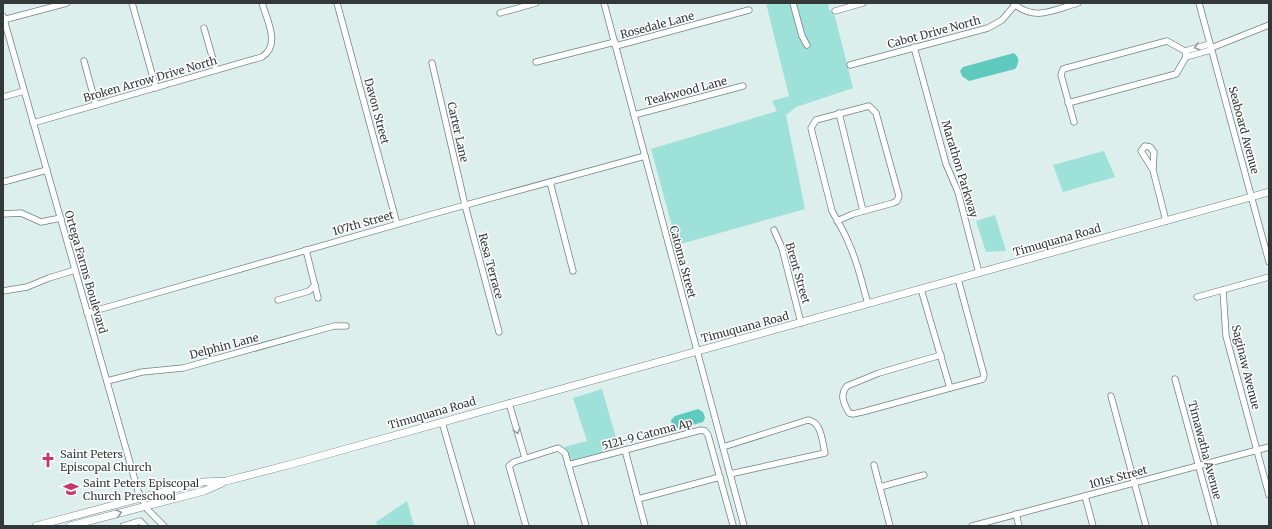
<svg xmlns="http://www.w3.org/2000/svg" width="1272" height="529" viewBox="0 0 1272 529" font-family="Merriweather,serif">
	<rect width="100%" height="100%" fill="#ddefec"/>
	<!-- green -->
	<g fill="#9ee1d8">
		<polygon points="766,3 828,3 829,9 835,17 853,88 796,107 786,115 805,209 677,245 651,149 777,111 772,101 789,96"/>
		<polygon points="1104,151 1115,177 1063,192 1053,165"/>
		<polygon points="995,215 1006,251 986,252 976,221"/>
		<polygon points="602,389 619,448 571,461 564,447 587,441 573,398"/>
		<polygon points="407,501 414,526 378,526 376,522"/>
	</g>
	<!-- water -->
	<g fill="#5ecabd">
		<path d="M1014,53C1020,58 1019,63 1015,69L969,81L962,76L960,71L963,67Z"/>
		<polygon points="698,409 703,412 705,418 703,422 679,429 672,425 671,420 675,416"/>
	</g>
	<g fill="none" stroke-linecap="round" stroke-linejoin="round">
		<!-- minor casing -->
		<g stroke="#728280" stroke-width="7">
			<g id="minor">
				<polyline points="132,3 156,88"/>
				<polyline points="337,3 397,224"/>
				<polyline points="604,3 744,526"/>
				<polyline points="793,3 802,36 807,45"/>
				<path d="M1013,3C1035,22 1053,10 1078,3"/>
				<polyline points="1199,3 1269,262"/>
				<polyline points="835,11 863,3"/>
				<polyline points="500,13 536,3"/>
				<polyline points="3,16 138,491 148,510 164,526"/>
				<polyline points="3,20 67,3"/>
				<polyline points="204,28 216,70"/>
				<polyline points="616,46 749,10"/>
				<polyline points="914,47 946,164 958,192 979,273"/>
				<polyline points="1211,48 1269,25"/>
				<polyline points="1185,51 1210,44"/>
				<polyline points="84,61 96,105"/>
				<polyline points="536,62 615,42"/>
				<polyline points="432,63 465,205 499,332"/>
				<polyline points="850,65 988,28 1002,20 1015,5"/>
				<polyline points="3,97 24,91"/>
				<polyline points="1068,103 1176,74 1186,57 1211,50"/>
				<polyline points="839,113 863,211"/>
				<polyline points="634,115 743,86"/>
				<polyline points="1074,122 1061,75 1063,69 1167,41 1185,51 1186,57"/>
				<path d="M33,123L262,57C281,45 267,20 262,3"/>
				<polyline points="1153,170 1141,151 1145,146 1150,147 1154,152 1153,170 1166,221"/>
				<polyline points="3,182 47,170"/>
				<polyline points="550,182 573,271"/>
				<polyline points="3,214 21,213 41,222 61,218"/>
				<path d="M837,221L853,214L893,203L897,201L899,196L876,113L869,106L816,120L811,128L832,211C838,222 845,233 849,244C858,263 862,284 868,304"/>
				<polyline points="774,230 782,248 801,323"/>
				<polyline points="306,250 318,298"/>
				<polyline points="921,289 950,388"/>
				<polyline points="1223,290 1226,336 1269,495"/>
				<polyline points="3,291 27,287 49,278 75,270"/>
				<polyline points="1197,297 1269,277"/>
				<polyline points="278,300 309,291 315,285"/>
				<polyline points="87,313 433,214 645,156"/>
				<path d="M941,355L879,373L847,386C839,396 844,403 849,413L853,414L866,411L983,379L984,375L958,279"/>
				<polyline points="1175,379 1215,526"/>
				<polyline points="107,381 142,372 183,368 334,326 346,326"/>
				<polyline points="1111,396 1146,526"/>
				<polyline points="509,403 525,458"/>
				<polyline points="442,422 472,526"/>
				<path d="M723,447L808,420C822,422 822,442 825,453L730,474"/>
				<polyline points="625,450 645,526"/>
				<polyline points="568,465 701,430 705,431 708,435 733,525"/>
				<polyline points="874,465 890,526"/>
				<polyline points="880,487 924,475"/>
				<polyline points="1085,496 1093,526"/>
				<polyline points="638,499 720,477"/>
				<polyline points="1016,514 1019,526"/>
				<polyline points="123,526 140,521 145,526"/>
				<polyline points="526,526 509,466 514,462 558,448 565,453 586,526"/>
				<polyline points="972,526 1269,447"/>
			</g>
		</g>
		<!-- major casing -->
		<g stroke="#728280" stroke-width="8">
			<g id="major">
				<polyline points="36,526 170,490 202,482 226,481 292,464 1269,192"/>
				<polyline points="70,526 204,491 222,483"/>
			</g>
		</g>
		<!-- minor -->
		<use href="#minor" stroke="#fff" stroke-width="5.5"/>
		<!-- major -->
		<use href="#major" stroke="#fff" stroke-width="7"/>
	</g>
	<!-- one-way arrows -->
	<defs><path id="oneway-chevron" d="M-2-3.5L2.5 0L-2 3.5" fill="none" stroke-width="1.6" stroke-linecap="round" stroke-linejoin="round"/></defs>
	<g stroke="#989c9c">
		<use href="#oneway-chevron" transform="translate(1197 47) rotate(165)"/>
		<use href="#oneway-chevron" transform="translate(517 431) rotate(74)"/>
		<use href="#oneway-chevron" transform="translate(119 513) rotate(-15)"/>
	</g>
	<!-- icons -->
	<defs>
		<g id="church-bare" transform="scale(1.2)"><path d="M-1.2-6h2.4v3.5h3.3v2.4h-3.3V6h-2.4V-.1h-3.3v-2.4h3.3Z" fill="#c63968" stroke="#fff" stroke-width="2.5" paint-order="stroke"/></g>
		<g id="school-bare" transform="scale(1.2)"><path d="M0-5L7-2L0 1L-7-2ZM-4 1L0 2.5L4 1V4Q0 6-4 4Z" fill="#c63968" stroke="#fff" stroke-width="2.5" paint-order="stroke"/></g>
	</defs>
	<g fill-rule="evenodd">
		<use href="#church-bare" x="48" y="460"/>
		<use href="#school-bare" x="71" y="489"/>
	</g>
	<g text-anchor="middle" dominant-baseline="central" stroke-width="3" stroke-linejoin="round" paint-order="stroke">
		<!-- street labels -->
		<g font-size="11" fill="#323938" stroke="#fff">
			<text transform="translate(657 25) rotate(-15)">Rosedale Lane</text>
			<text transform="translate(934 32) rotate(-15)">Cabot Drive North</text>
			<text transform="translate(150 79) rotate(-16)">Broken Arrow Drive North</text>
			<text transform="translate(686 91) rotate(-15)">Teakwood Lane</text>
			<text transform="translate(377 111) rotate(75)">Davon Street</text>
			<text transform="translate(1244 130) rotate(75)">Seaboard Avenue</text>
			<text transform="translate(458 132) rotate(77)">Carter Lane</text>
			<text transform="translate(960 169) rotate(73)">Marathon Parkway</text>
			<text transform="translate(363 223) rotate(-16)">107th Street</text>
			<text transform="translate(1057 240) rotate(-16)">Timuquana Road</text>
			<text transform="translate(683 262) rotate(75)">Catoma Street</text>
			<text transform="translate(491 266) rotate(75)">Resa Terrace</text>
			<text transform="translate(86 272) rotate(74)">Ortega Farms Boulevard</text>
			<text transform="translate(798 273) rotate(74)">Brent Street</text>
			<text transform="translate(745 327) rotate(-15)">Timuquana Road</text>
			<text transform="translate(224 346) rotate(-15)">Delphin Lane</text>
			<text transform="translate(1246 367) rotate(76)">Saginaw Avenue</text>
			<text transform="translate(432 413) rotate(-16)">Timuquana Road</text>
			<text transform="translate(647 434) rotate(-15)">5121-9 Catoma Ap</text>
			<text transform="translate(1205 450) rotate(75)">Timawatha Avenue</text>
			<text transform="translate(1118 477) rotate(-15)">101st Street</text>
		</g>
		<!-- poi labels -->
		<g font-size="11" fill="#323938" stroke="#fff" text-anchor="start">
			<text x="60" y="454">Saint Peters<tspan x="60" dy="13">Episcopal Church</tspan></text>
			<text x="83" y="483">Saint Peters Episcopal<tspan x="83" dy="13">Church Preschool</tspan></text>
		</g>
	</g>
	<!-- border -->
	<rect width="1272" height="529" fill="none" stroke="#323938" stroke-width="8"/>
</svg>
